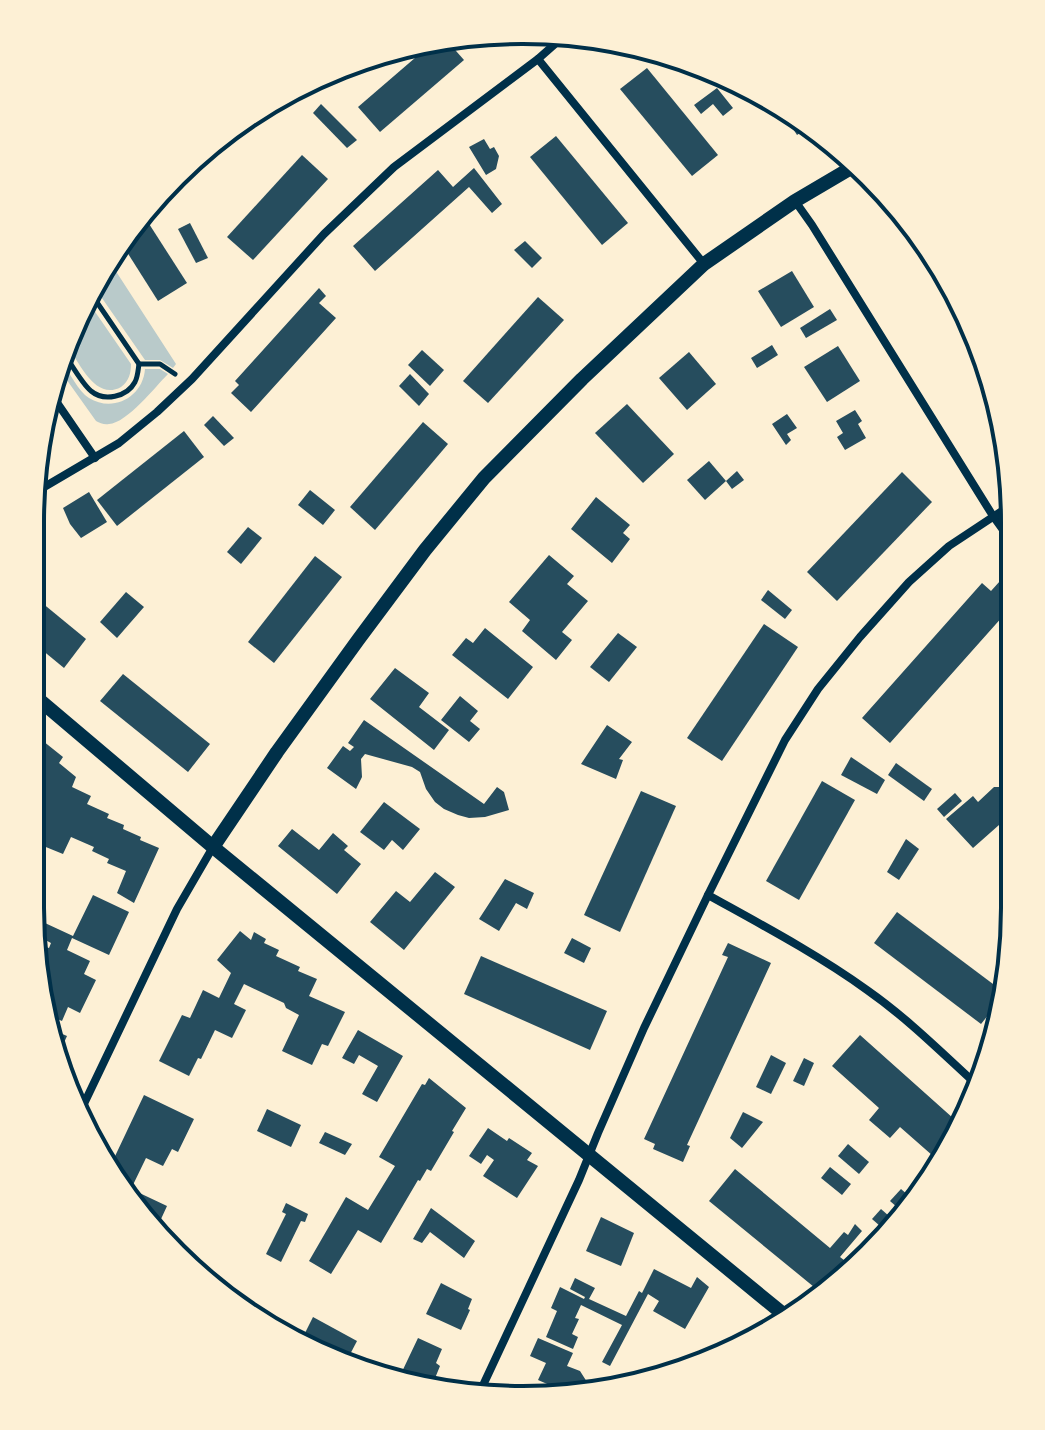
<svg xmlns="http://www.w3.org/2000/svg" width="1045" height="1430" viewBox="0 0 1045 1430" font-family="'Work Sans',sans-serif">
	<rect width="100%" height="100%" fill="#fdf0d5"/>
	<!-- green -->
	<g fill="#b9caca">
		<polygon points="108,259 176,364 173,368 160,360 145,360 95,288"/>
		<path d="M89,303L131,364C131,373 129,381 121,387C96,401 80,364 68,347Z"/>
		<path d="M62,362C70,373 78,391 89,398C113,413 143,397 145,369H160L168,374C155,387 127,423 109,424C104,425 100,423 96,421L59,369Z"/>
	</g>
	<!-- building -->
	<g fill="#264d5e">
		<polygon points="449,43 464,60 380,132 358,107 430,45"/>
		<polygon points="647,68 718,155 692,176 620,89"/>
		<polygon points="717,88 733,108 723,116 713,104 701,114 694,105"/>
		<polygon points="776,102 806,129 797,135"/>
		<polygon points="321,104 357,140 347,148 313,113"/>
		<polygon points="556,136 628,223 602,245 530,157"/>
		<polygon points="484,139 490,149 494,147 499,156 496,169 486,175 469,147"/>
		<polygon points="302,155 328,179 253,260 227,237"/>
		<polygon points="195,161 200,168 175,190 172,186"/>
		<polygon points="474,168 502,204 492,213 469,187 375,271 353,246 438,170 453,187"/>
		<polygon points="144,216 187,283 158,301 120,241"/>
		<polygon points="190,223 208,258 196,263 178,229"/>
		<polygon points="525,241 542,258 532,268 514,250"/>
		<polygon points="792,271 814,307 781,327 758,291"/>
		<polygon points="319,288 326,296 319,303 336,318 251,412 231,393 239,385 235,381"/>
		<polygon points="538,297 564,320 488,403 463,381"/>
		<polygon points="830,309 837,320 806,338 800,328"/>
		<polygon points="772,345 778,355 757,368 751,358"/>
		<polygon points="838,346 860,381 827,402 804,367"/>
		<polygon points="422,350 444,370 430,386 408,365"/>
		<polygon points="689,352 716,384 687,410 659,378"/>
		<polygon points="410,374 429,394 419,406 399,386"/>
		<polygon points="627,404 674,454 643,483 595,433"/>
		<polygon points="855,410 862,421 858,424 866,438 845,450 837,437 843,433 836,421"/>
		<polygon points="787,414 797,428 787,434 791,440 786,445 772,424"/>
		<polygon points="213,416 234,438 224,446 204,425"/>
		<polygon points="423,422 448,444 375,530 350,507"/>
		<polygon points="184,431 204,457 117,526 97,500"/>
		<polygon points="709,461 726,481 705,500 687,480"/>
		<polygon points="737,471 744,480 732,489 726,481"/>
		<polygon points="902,472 932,502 837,601 807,572"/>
		<polygon points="310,490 335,510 323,525 298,505"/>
		<polygon points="89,492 107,522 81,538 70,524 63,508"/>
		<polygon points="596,497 630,525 623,533 630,539 612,563 571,529"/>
		<polygon points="248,527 262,538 241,564 227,552"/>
		<polygon points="549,555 574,576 567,584 588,601 562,632 572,640 556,660 522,631 530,620 509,602"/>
		<polygon points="315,556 342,577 274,663 248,642"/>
		<polygon points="1000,581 1012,592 1012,606 890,743 862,718 982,583 991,591"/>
		<polygon points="768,590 792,610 785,619 761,600"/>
		<polygon points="126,592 144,607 117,638 100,622"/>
		<polygon points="30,593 86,639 64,668 30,640"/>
		<polygon points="764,624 798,647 722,761 687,738"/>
		<polygon points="485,628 533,667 508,699 452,655 466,638 473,643"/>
		<polygon points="618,633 637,647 609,682 590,667"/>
		<polygon points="395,668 429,693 419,707 449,730 434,750 370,699"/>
		<polygon points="123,674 210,744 188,772 100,701"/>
		<polygon points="460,696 478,711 470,721 480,729 469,742 441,720"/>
		<polygon points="364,720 484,804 497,787 504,792 509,810 485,817 469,818 458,815 444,809 435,802 426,789 420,772 412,767 365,754 361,759 362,777 356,789 327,768 343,746 350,751 354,747 348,743"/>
		<polygon points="607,725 632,742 619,759 623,760 616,779 581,764"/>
		<polygon points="33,733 63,757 59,763 76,777 72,787 91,796 87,804 109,814 107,818 124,825 123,829 141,837 140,840 159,848 134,903 117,893 126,871 107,863 109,859 92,851 94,847 71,837 63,854 36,843 30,856 30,738"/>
		<polygon points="851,757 885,780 877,794 841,775"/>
		<polygon points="896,763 932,789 924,801 888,775"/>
		<polygon points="822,781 855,800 799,900 766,881"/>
		<polygon points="1002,784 1013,796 1013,827 1006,833 999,825 973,848 946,819 973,796 978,802 994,787 1000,787"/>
		<polygon points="641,791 676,806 620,932 584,915"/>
		<polygon points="955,793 962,801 944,817 937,809"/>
		<polygon points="384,802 420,829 403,850 392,840 384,850 360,832"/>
		<polygon points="292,829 319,850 333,833 348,846 344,850 361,864 337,894 278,846"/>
		<polygon points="906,839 919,849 899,880 887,872"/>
		<polygon points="435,872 455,887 404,950 370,922 396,891 410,902"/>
		<polygon points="505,879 534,893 527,909 516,903 499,931 479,919"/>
		<polygon points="93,895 129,912 109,955 72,938 67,950 90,961 84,974 96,980 80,1013 68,1007 62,1021 44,1013 37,964 46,947 49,948 51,943 34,934 32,919 32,917 73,936"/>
		<polygon points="897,912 1001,990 997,1004 981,1024 874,943"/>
		<polygon points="240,931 251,940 254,932 266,939 264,943 279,950 276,956 300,967 298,971 317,979 309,996 345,1012 328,1046 322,1044 312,1065 282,1051 299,1015 286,1008 284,1003 244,984 234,1004 246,1010 232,1038 215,1030 201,1059 198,1058 189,1076 159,1061 182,1015 190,1018 203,990 219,998 231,973 217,960"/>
		<polygon points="572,938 591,948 584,963 564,953"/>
		<polygon points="728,943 771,963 687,1145 690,1146 683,1162 653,1149 655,1144 644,1139 728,957 722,955"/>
		<polygon points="481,956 607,1011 590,1050 464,994"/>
		<polygon points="46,1027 67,1036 57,1058 47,1035"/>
		<polygon points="358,1030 403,1056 377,1102 362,1094 378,1066 359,1055 354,1064 342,1058"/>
		<polygon points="860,1035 963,1127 941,1163 900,1127 890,1138 869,1120 879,1108 832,1066"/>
		<polygon points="771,1055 786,1063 771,1094 756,1087"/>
		<polygon points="804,1058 814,1063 804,1086 793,1081"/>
		<polygon points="429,1078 466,1108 452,1131 454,1132 431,1171 427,1169 420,1181 418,1180 381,1243 358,1230 331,1274 309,1261 346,1197 368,1210 395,1166 379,1157 422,1084 425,1085"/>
		<polygon points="144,1095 194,1119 178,1152 172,1149 163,1166 146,1158 131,1189 167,1206 156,1230 113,1181 108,1171"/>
		<polygon points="267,1109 301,1125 291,1147 257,1131"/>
		<polygon points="743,1112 763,1122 742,1148 730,1138"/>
		<polygon points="488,1128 507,1141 509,1138 532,1153 527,1160 538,1166 517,1198 483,1176 494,1160 487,1155 481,1164 469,1156"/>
		<polygon points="325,1132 352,1144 345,1155 319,1143"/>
		<polygon points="848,1144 869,1162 859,1174 838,1156"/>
		<polygon points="830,1167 851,1184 842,1195 821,1178"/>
		<polygon points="735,1169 830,1248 844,1232 848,1235 855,1224 862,1231 840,1257 853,1267 825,1296 709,1201"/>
		<polygon points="901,1189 916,1202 906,1215 890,1201"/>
		<polygon points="286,1203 308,1214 305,1222 301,1221 281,1262 266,1254 286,1214 282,1212"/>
		<polygon points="431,1208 475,1241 464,1258 430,1232 422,1243 413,1239"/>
		<polygon points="881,1209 897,1223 888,1233 872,1219"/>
		<polygon points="601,1217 634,1233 621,1266 586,1251"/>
		<polygon points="654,1269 691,1288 697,1277 709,1287 685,1329 653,1311 659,1301 648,1294 610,1366 602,1362 622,1325 581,1305 575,1318 579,1319 572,1334 578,1337 573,1349 546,1337 557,1311 551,1308 560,1287 584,1299 585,1297 570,1289 575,1278 595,1288 589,1299 626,1316 639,1291 642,1293"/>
		<polygon points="441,1283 472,1299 468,1309 470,1310 461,1330 426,1314"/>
		<polygon points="313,1317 357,1341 346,1362 305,1349 299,1345"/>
		<polygon points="418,1338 442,1349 436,1363 440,1366 431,1388 399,1378"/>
		<polygon points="538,1338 573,1353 567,1366 580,1371 587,1382 605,1391 586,1396 575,1396 538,1380 546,1363 530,1356"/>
		<polygon points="522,1386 543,1396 518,1396"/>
	</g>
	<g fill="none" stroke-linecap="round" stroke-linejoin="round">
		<!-- path -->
		<g stroke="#003049" stroke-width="5">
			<path d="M65,355C71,364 83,385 91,391C104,402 127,397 135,382C138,376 138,370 139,364L92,295"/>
			<polyline points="139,364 160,364 175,374"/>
		</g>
		<!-- minor -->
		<g stroke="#003049" stroke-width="8">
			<polyline points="538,59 704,264"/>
			<polyline points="795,201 812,225 993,516 1011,541"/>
			<polyline points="49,391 95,458"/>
			<polyline points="34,493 119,443 157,412 192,379 324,234 394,167 538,59 564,36"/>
			<path d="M708,895C762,925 817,954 867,990C907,1018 940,1051 975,1083"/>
			<polyline points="81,1110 177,909 213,847"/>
			<polyline points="478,1396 579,1180 598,1133 644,1028 708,895 785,740 818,689 860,637 909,582 949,546 1011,505"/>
		</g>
		<!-- tertiary -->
		<g stroke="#003049" stroke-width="14">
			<polyline points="30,692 213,847 788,1318"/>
			<polyline points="213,847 277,752 358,640 425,550 484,478 582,379 704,264 795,201 851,168"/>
		</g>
	</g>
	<!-- crop -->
	<path d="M0 0H1045V1430H0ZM522 44H523A478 478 0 0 1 1001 522V908A478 478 0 0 1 523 1386H522A478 478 0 0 1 44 908V522A478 478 0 0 1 522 44Z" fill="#fdf0d5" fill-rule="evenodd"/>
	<path fill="none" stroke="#003049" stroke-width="4" d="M522 44H523A478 478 0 0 1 1001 522V908A478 478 0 0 1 523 1386H522A478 478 0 0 1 44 908V522A478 478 0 0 1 522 44Z"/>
</svg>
